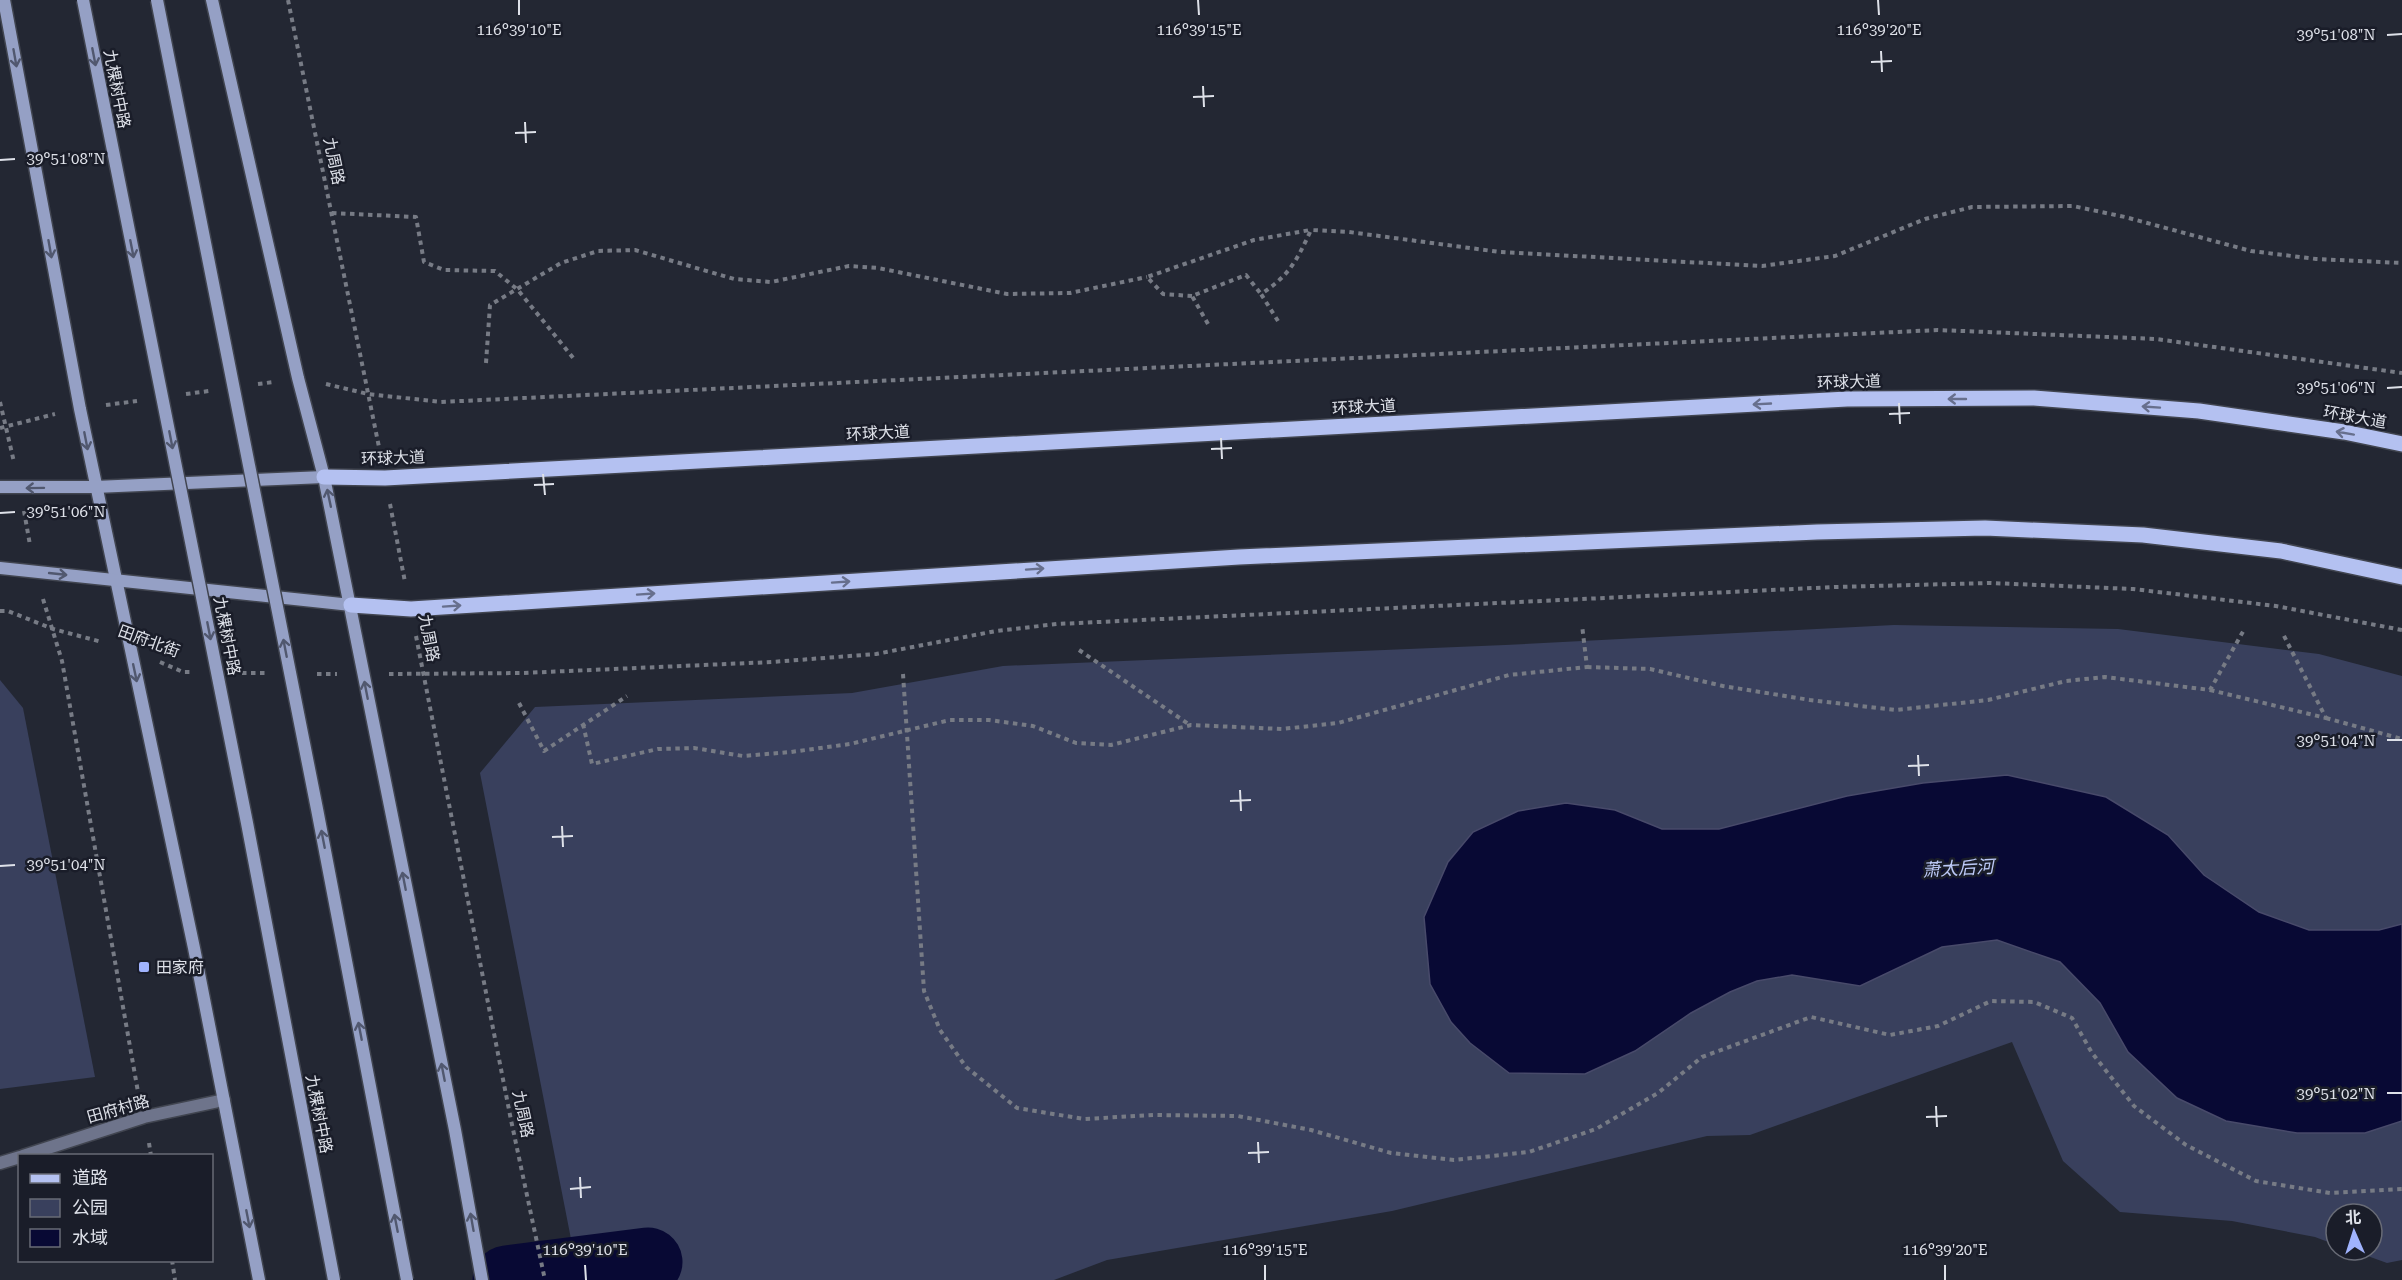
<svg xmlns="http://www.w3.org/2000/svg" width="2402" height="1280" viewBox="0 0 2402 1280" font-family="'Roboto Serif','Noto Sans SC',serif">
	<rect width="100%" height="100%" fill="#232733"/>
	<!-- green -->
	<g fill="#39405d">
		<polygon points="1894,625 2118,629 2319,654 2402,676 2402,1260 2387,1263 2351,1250 2372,1250 2372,1214 2336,1214 2336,1245 2315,1237 2232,1221 2120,1212 2063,1161 2012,1042 1750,1135 1707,1136 1392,1211 1107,1260 1054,1280 579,1280 480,773 535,707 852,693 1003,666 1505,645"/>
		<polygon points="0,680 23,708 95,1077 0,1089"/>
	</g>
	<!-- water -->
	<polygon fill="#080934" stroke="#484a6a" stroke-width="1.5" points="2007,775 2106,797 2168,835 2204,875 2259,912 2309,930 2379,930 2402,924 2402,1121 2365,1133 2297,1133 2226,1121 2177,1098 2128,1052 2100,1003 2060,962 1997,940 1942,947 1860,986 1792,975 1757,981 1730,992 1691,1013 1635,1051 1585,1074 1509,1073 1470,1043 1451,1022 1430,984 1424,917 1448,862 1473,832 1518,811 1566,803 1615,810 1662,829 1719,829 1847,796 1923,783"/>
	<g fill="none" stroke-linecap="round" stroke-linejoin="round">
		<!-- river -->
		<polyline stroke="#080934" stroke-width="69" points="507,1280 648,1262"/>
		<!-- street casing -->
		<g stroke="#414550" stroke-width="15">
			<g id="street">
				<polyline points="23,1156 144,1117 224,1100"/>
				<polyline points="0,1163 20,1157"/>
			</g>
		</g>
		<!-- secondary casing -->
		<g stroke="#414550" stroke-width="15">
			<g id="secondary">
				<polyline points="4,0 80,409 194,948 259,1280"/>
				<polyline points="212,0 298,378 324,477 455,1130 482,1280"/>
				<polyline points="0,487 95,487 324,477"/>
				<polyline points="0,568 351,605"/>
			</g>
		</g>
		<!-- primary casing -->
		<g stroke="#414550" stroke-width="18">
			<g id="primary">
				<polyline points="324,477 385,478 1847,399 2034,398 2199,411 2344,432 2402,444"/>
				<polyline points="351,605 411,609 1239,557 1817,532 1985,528 2143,535 2281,551 2402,577"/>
			</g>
		</g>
		<!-- path -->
		<g stroke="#777b85" stroke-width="4" stroke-dasharray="4.5 4.5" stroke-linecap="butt">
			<polyline points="288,0 380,452"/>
			<polyline points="332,213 416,217 424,262 444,270 495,271 518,290 574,359"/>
			<polyline points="1192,296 1163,294 1147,277 1254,240 1310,230"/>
			<path d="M1278,321L1261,294C1290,275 1297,260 1311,230L1349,232L1500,252L1762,266L1835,256L1925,219L1972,207L2073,206L2125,217L2251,251L2316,259L2402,263"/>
			<polyline points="1208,324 1192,296 1246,275 1261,294"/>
			<polyline points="486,363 490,305 561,263 598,251 635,250 734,279 771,282 849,266 878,268 1007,294 1070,293 1147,277"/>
			<polyline points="258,384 274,382"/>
			<polyline points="326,384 368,394 441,402 1938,330 2156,339 2402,373"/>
			<polyline points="186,394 209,391"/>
			<polyline points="0,402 14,462"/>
			<polyline points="106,405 137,401"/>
			<polyline points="0,428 55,414"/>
			<polyline points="390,504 405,582"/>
			<polyline points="24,511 30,545"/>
			<polyline points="43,599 62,661 138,1092"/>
			<polyline points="0,611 8,611 53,629 102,642"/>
			<polyline points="416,636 511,1120 545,1280"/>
			<polyline points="1079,650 1190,725"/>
			<polyline points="160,662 183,672 190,672"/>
			<polyline points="1587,667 1650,669 1723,686 1810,700 1895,710 1988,700 2066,681 2105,677 2210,690 2245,628"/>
			<polyline points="242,673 265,673"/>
			<polyline points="317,674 337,674"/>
			<polyline points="389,674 523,673 772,662 876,654 996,631 1057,624 1835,587 1991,583 2133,589 2276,606 2402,630"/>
			<polyline points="903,674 924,991 940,1030 966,1067 1017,1108 1084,1119 1154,1115 1238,1116 1311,1130 1391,1153 1454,1160 1529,1152 1596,1129 1658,1093 1702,1057 1811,1017 1890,1035 1938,1026 1991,1001 2034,1002 2072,1018 2092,1053 2134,1106 2186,1145 2256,1181 2330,1193 2402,1189"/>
			<polyline points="2210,690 2326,718 2283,634"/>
			<polyline points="519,703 544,751 627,696"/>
			<polyline points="2326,718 2402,739"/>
			<polyline points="583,724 592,764 658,749 694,748 743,756 791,752 850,744 950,720 989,720 1033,726 1076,743 1111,745 1191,725 1282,729 1338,723 1509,675 1587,667 1582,625"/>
			<polyline points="149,1143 151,1156"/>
			<polyline points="172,1260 175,1280"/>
		</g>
		<!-- street -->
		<use href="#street" stroke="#6e748b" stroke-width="12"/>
		<!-- secondary -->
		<use href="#secondary" stroke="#95a0c5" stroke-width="12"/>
		<!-- primary -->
		<use href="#primary" stroke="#b4c1f1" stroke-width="15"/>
		<!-- secondary-bridge casing -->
		<g stroke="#414550" stroke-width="15" stroke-linecap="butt">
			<g id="secondary-bridge">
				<polyline points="83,0 247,823 334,1280"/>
				<polyline points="157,0 317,809 407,1280"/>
			</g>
		</g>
		<!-- secondary-bridge -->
		<use href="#secondary-bridge" stroke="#95a0c5" stroke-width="12"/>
	</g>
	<!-- one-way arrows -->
	<defs><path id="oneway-shaft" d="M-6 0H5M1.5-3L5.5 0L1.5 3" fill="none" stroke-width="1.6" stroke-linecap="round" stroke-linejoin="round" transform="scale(1.5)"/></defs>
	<g stroke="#51586f">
		<use href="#oneway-shaft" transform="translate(94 57) rotate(79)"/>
		<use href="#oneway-shaft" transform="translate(15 58) rotate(80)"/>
		<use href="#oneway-shaft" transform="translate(50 249) rotate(80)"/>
		<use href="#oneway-shaft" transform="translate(132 249) rotate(79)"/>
		<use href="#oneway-shaft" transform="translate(171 440) rotate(79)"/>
		<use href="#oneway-shaft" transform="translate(86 441) rotate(79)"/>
		<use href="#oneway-shaft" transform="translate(35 488) rotate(179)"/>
		<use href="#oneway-shaft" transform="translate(329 498) rotate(-102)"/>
		<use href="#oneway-shaft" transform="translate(58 574) rotate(6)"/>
		<use href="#oneway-shaft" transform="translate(209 631) rotate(79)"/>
		<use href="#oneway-shaft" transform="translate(285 648) rotate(-101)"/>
		<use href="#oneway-shaft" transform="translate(135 673) rotate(78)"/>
		<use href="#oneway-shaft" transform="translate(366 690) rotate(-101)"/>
		<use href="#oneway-shaft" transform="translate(323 839) rotate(-101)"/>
		<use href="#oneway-shaft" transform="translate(404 881) rotate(-101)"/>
		<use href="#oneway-shaft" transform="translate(360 1031) rotate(-101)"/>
		<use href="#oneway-shaft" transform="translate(443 1072) rotate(-101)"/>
		<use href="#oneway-shaft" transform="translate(248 1219) rotate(79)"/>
		<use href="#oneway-shaft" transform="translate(472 1222) rotate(-100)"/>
		<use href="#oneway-shaft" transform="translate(396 1223) rotate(-101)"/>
	</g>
	<g stroke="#676f8d">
		<use href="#oneway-shaft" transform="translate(1957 399) rotate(180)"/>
		<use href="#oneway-shaft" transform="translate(1762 404) rotate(177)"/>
		<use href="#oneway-shaft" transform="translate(2151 407) rotate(-176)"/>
		<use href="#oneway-shaft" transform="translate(2345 433) rotate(-170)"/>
		<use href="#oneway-shaft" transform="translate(1035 569) rotate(-4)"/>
		<use href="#oneway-shaft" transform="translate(841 582) rotate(-4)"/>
		<use href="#oneway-shaft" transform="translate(646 594) rotate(-4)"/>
		<use href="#oneway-shaft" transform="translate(452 606) rotate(-4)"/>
	</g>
	<!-- ticks -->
	<path fill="none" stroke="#dee1e9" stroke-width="2" d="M519,0V15M1198,0L1199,15M1878,0L1879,15M2387,35L2402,34M1881,51L1882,72M1871,62L1892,61M1203,86L1204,107M1193,97L1214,96M525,122L526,143M515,133L536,132M0,160L15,159M2387,388L2402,387M1899,403L1900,424M1889,414L1910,413M1221,438L1222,459M1211,449L1232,448M543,474L545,495M534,485L554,484M0,513L15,512M2387,740H2402M1918,755L1919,776M1908,766L1929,765M1240,790L1241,811M1230,801L1251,800M562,826L563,847M552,837L573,836M0,866L15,865M2387,1093H2402M1936,1106L1937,1127M1926,1117L1947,1116M1258,1142L1259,1163M1248,1153L1269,1152M580,1177L581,1198M570,1189L591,1187M585,1265L586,1280M1265,1265V1280M1945,1265V1280"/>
	<!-- markers -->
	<rect fill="#a0b3fd" stroke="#1a1d29" stroke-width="2" x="138" y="961" width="12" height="12" rx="3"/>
	<g text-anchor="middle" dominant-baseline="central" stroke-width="5" stroke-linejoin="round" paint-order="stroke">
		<!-- street labels -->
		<g font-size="16" fill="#dee1e9" stroke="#1a1d29">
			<text transform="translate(117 89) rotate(79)">九棵树中路</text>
			<text transform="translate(334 161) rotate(78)">九周路</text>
			<text transform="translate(1849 382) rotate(-2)">环球大道</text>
			<text transform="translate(1364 407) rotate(-3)">环球大道</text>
			<text transform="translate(2355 417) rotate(10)">环球大道</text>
			<text transform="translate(878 433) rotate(-3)">环球大道</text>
			<text transform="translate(393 458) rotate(-2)">环球大道</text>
			<text transform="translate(227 636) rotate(79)">九棵树中路</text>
			<text transform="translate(429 638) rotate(79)">九周路</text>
			<text transform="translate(149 641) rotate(20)">田府北街</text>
			<text transform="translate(118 1109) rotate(-16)">田府村路</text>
			<text transform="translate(319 1114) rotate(79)">九棵树中路</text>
			<text transform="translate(523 1114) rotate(78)">九周路</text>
		</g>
		<!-- poi labels -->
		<g font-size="16" fill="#dee1e9" stroke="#1a1d29" text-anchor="start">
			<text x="156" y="967">田家府</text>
		</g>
		<!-- water labels -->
		<g font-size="18" font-style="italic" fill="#bcc9f7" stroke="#1a1d29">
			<text transform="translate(1958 868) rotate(-3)">萧太后河</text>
		</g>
	</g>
	<g font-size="15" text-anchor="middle" fill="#dee1e9" stroke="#1a1d29" stroke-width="5" stroke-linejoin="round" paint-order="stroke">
		<text x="519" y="35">116°39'10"E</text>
		<text x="1199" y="35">116°39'15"E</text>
		<text x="1879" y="35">116°39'20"E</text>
		<text x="2336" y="40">39°51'08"N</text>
		<text x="66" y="164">39°51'08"N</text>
		<text x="2336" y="393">39°51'06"N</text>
		<text x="66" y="517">39°51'06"N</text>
		<text x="2336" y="746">39°51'04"N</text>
		<text x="66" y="870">39°51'04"N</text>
		<text x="2336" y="1099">39°51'02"N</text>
		<text x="585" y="1255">116°39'10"E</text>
		<text x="1265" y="1255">116°39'15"E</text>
		<text x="1945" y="1255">116°39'20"E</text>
	</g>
	<!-- legend -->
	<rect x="18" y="1154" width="195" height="108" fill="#1a1d29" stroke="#686b76" stroke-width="1.5"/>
	<rect x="30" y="1174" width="30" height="9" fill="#b4c1f1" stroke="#686b76" stroke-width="1.5"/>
	<text x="72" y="1184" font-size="18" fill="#dee1e9">道路</text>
	<rect x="30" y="1199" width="30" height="18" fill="#39405d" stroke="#686b76" stroke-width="1.5"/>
	<text x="72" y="1214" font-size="18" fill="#dee1e9">公园</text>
	<rect x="30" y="1229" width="30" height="18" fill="#080934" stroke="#686b76" stroke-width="1.5"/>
	<text x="72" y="1244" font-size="18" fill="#dee1e9">水域</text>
	<!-- north arrow -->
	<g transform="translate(2354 1232) rotate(357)"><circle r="28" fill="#1a1d29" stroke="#686b76" stroke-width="1.5"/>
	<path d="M0-4.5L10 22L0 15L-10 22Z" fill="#a0b3fd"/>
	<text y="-9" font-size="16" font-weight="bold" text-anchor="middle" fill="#dee1e9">北</text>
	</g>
</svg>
